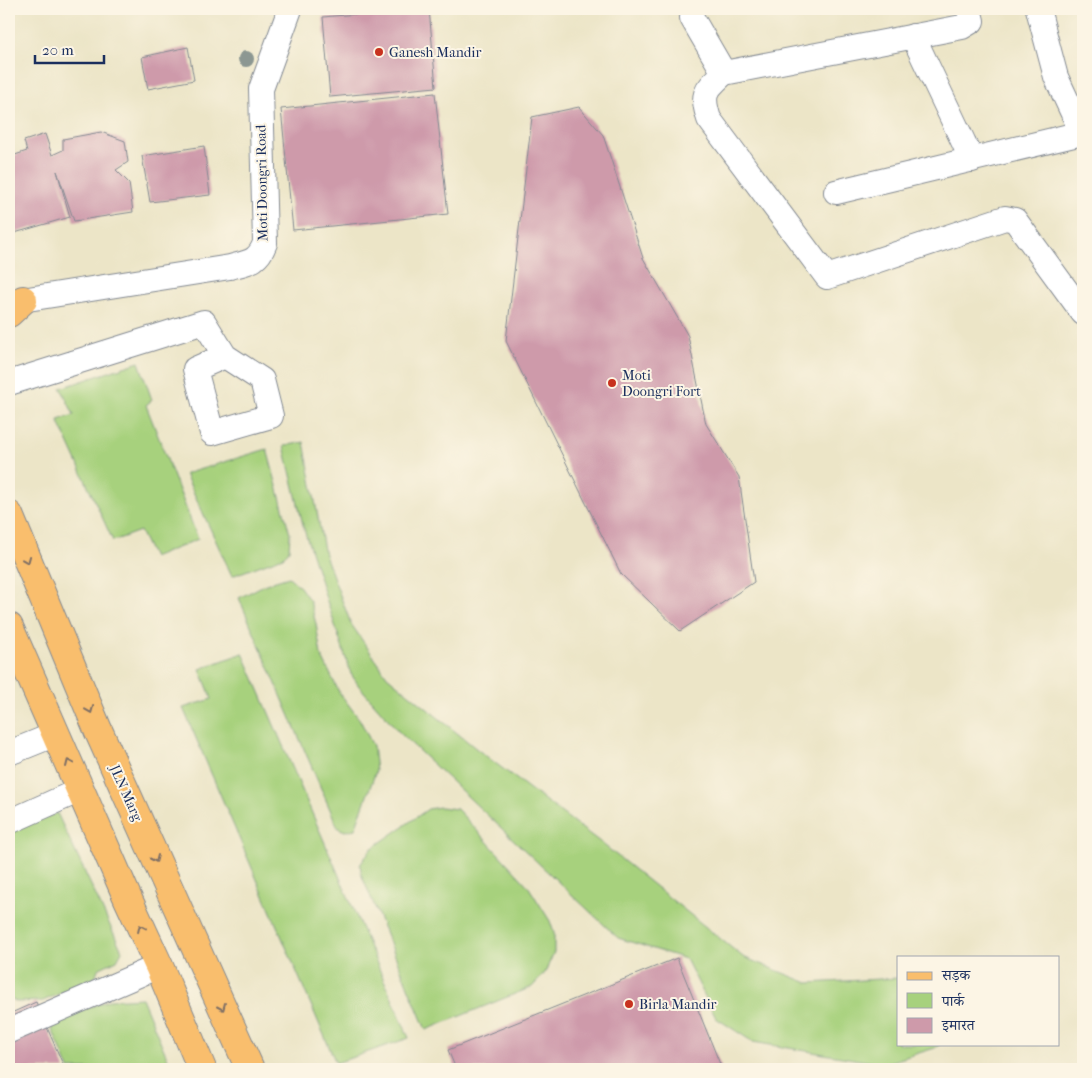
<svg xmlns="http://www.w3.org/2000/svg" width="1092" height="1078" viewBox="0 0 1092 1078" font-family="'IM FELL French Canon','Noto Serif Devanagari',serif">
	<rect width="100%" height="100%" fill="#fcf5e5"/>
	<filter id="ink" filterUnits="userSpaceOnUse"><feTurbulence type="fractalNoise" baseFrequency=".02" numOctaves="2"/><feDisplacementMap in="SourceGraphic" scale="10" xChannelSelector="R" yChannelSelector="G"/><feConvolveMatrix kernelMatrix="1 2 1 2 8 2 1 2 1" color-interpolation-filters="sRGB"/></filter>
	<filter id="wash" filterUnits="userSpaceOnUse"><feTurbulence type="fractalNoise" baseFrequency=".0096" numOctaves="4" result="noise"/><feDisplacementMap in="SourceGraphic" scale="20" xChannelSelector="R" yChannelSelector="G"/><feGaussianBlur stdDeviation="1.12" result="paint"/><feColorMatrix in="noise" values="0 0 0 0 0 0 0 0 0 0 0 0 0 0 0 0 0 1.4 0 .05"/><feComposite in="paint" operator="in"/></filter>
	<g filter="url(#wash)">
		<rect width="100%" height="100%" fill="#ece5c7"/>
		<!-- green -->
		<g fill="#a7d17d" stroke="#61806e">
			<polygon points="139,362 152,400 146,405 198,539 153,558 140,531 113,541 58,420 74,415 61,388"/>
			<polygon points="304,442 325,555 351,624 387,676 478,750 600,842 743,957 808,983 898,978 898,1044 940,1044 935,1048 883,1064 753,1042 716,1018 686,959 618,938 400,733 359,686 351,674 326,598 304,529 284,446"/>
			<polygon points="267,449 290,534 289,550 283,557 232,576 185,474"/>
			<polygon points="289,577 300,587 310,601 316,624 321,655 339,692 360,720 373,746 376,771 355,829 345,831 338,828 239,598 266,584"/>
			<polygon points="243,653 409,1038 336,1063 183,708 212,699 200,669"/>
			<polygon points="440,807 457,809 528,886 550,921 554,933 554,952 545,973 532,987 426,1030 362,876 360,865 371,849 428,809"/>
			<polygon points="57,813 122,951 117,960 98,969 95,978 43,1001 16,1002 9,996 9,831"/>
			<polygon points="142,998 172,1069 69,1069 49,1022 109,1000"/>
		</g>
		<g id="blocks">
			<!-- building -->
			<g fill="#ce9aaa">
				<polygon points="414,9 429,9 436,87 330,97 323,17"/>
				<polygon points="188,47 194,80 148,89 142,57"/>
				<polygon points="435,93 448,214 293,230 281,109"/>
				<polygon points="579,107 603,135 643,258 688,336 706,424 739,477 754,582 680,631 621,574 506,341 532,117"/>
				<polygon points="101,132 125,141 128,162 116,170 129,183 133,212 74,221 57,171 70,217 11,234 9,226 9,157 27,151 24,141 45,134 52,155 63,150 63,139"/>
				<polygon points="204,146 210,195 150,202 142,156"/>
				<polygon points="677,958 722,1069 456,1069 448,1050"/>
				<polygon points="36,1002 65,1069 9,1069 9,1014"/>
			</g>
		</g>
	</g>
	<g filter="url(#ink)">
		<use href="#blocks" fill-opacity="0" stroke="#848a92" stroke-width="1"/>
		<g fill="none" stroke-linecap="round" stroke-linejoin="round">
			<!-- minor casing -->
			<g stroke="#848a92" stroke-width="26">
				<g id="minor">
					<polyline points="1038,9 1056,77 1083,135"/>
					<path d="M692,18L724,73C705,91 701,93 709,119L827,277L1005,218L1015,220L1083,313"/>
					<polyline points="913,36 972,160"/>
					<polyline points="724,73 962,27 972,21 969,9"/>
					<polyline points="836,192 1082,133"/>
					<path d="M9,302L230,267C249,262 258,262 265,243L261,89L290,9"/>
					<polyline points="9,383 204,322 225,356 262,380 271,416 212,433 195,369 225,356"/>
					<polyline points="9,753 56,734"/>
					<polyline points="9,822 80,790"/>
					<polyline points="9,1031 159,966"/>
				</g>
			</g>
			<!-- major casing -->
			<g stroke="#848a92" stroke-width="30">
				<g id="major">
					<polyline points="9,313 23,300"/>
					<polyline points="9,515 98,730 250,1069"/>
					<polyline points="9,627 128,899 159,966 202,1069"/>
				</g>
			</g>
			<!-- minor -->
			<use href="#minor" stroke="#fff" stroke-width="24"/>
			<!-- major -->
			<use href="#major" stroke="#f9be6d" stroke-width="28"/>
		</g>
		<!-- trees -->
		<circle fill="#8c9792" cx="246" cy="59" r="8"/>
		<!-- one-way arrows -->
		<defs><path id="oneway-chevron" d="M-2-3.5L2.5 0L-2 3.5" fill="none" stroke-width="1.6" stroke-linecap="round" stroke-linejoin="round" transform="scale(1.25)"/></defs>
		<g stroke="#7f6f65">
			<use href="#oneway-chevron" transform="translate(27 560) rotate(68)"/>
			<use href="#oneway-chevron" transform="translate(90 710) rotate(68)"/>
			<use href="#oneway-chevron" transform="translate(69 763) rotate(-114)"/>
			<use href="#oneway-chevron" transform="translate(155 859) rotate(66)"/>
			<use href="#oneway-chevron" transform="translate(141 928) rotate(-115)"/>
			<use href="#oneway-chevron" transform="translate(222 1007) rotate(66)"/>
		</g>
	</g>
	<!-- markers -->
	<g fill="#c8321e" stroke="#fcf5e5" stroke-width="2">
		<circle cx="379" cy="52" r="5"/>
		<circle cx="612" cy="383" r="5"/>
		<circle cx="629" cy="1004" r="5"/>
	</g>
	<g text-anchor="middle" dominant-baseline="central" stroke-width="4" stroke-linejoin="round" paint-order="stroke">
		<!-- poi labels -->
		<g font-size="14" fill="#1b2f5e" stroke="#fcf5e5" text-anchor="start">
			<text x="389" y="52">Ganesh Mandir</text>
			<text x="622" y="375">Moti<tspan x="622" dy="16">Doongri Fort</tspan></text>
			<text x="639" y="1004">Birla Mandir</text>
		</g>
		<!-- street labels -->
		<g font-size="14" fill="#1b2f5e" stroke="#fcf5e5">
			<text transform="translate(262 183) rotate(-91)">Moti Doongri Road</text>
			<text transform="translate(126 793) rotate(66)">JLN Marg</text>
		</g>
	</g>
	<!-- margin -->
	<rect width="1092" height="1078" fill="none" stroke="#fcf5e5" stroke-width="30"/>
	<!-- legend -->
	<rect x="897" y="956" width="162" height="90" fill="#fcf5e5" stroke="#a2a6af"/>
	<rect x="907" y="972" width="25" height="8" fill="#f9be6d" stroke="#a2a6af"/>
	<text x="942" y="980" font-size="15" fill="#1b2f5e">सड़क</text>
	<rect x="907" y="993" width="25" height="15" fill="#a7d17d" stroke="#a2a6af"/>
	<text x="942" y="1006" font-size="15" fill="#1b2f5e">पार्क</text>
	<rect x="907" y="1018" width="25" height="15" fill="#ce9aaa" stroke="#a2a6af"/>
	<text x="942" y="1030" font-size="15" fill="#1b2f5e">इमारत</text>
	<!-- scale -->
	<path d="M35 55v8h69v-8" fill="none" stroke="#1b2f5e" stroke-width="2.5"/>
	<text x="42" y="55" font-size="15" fill="#1b2f5e" stroke="#fcf5e5" stroke-width="4" paint-order="stroke">20 m</text>
</svg>
